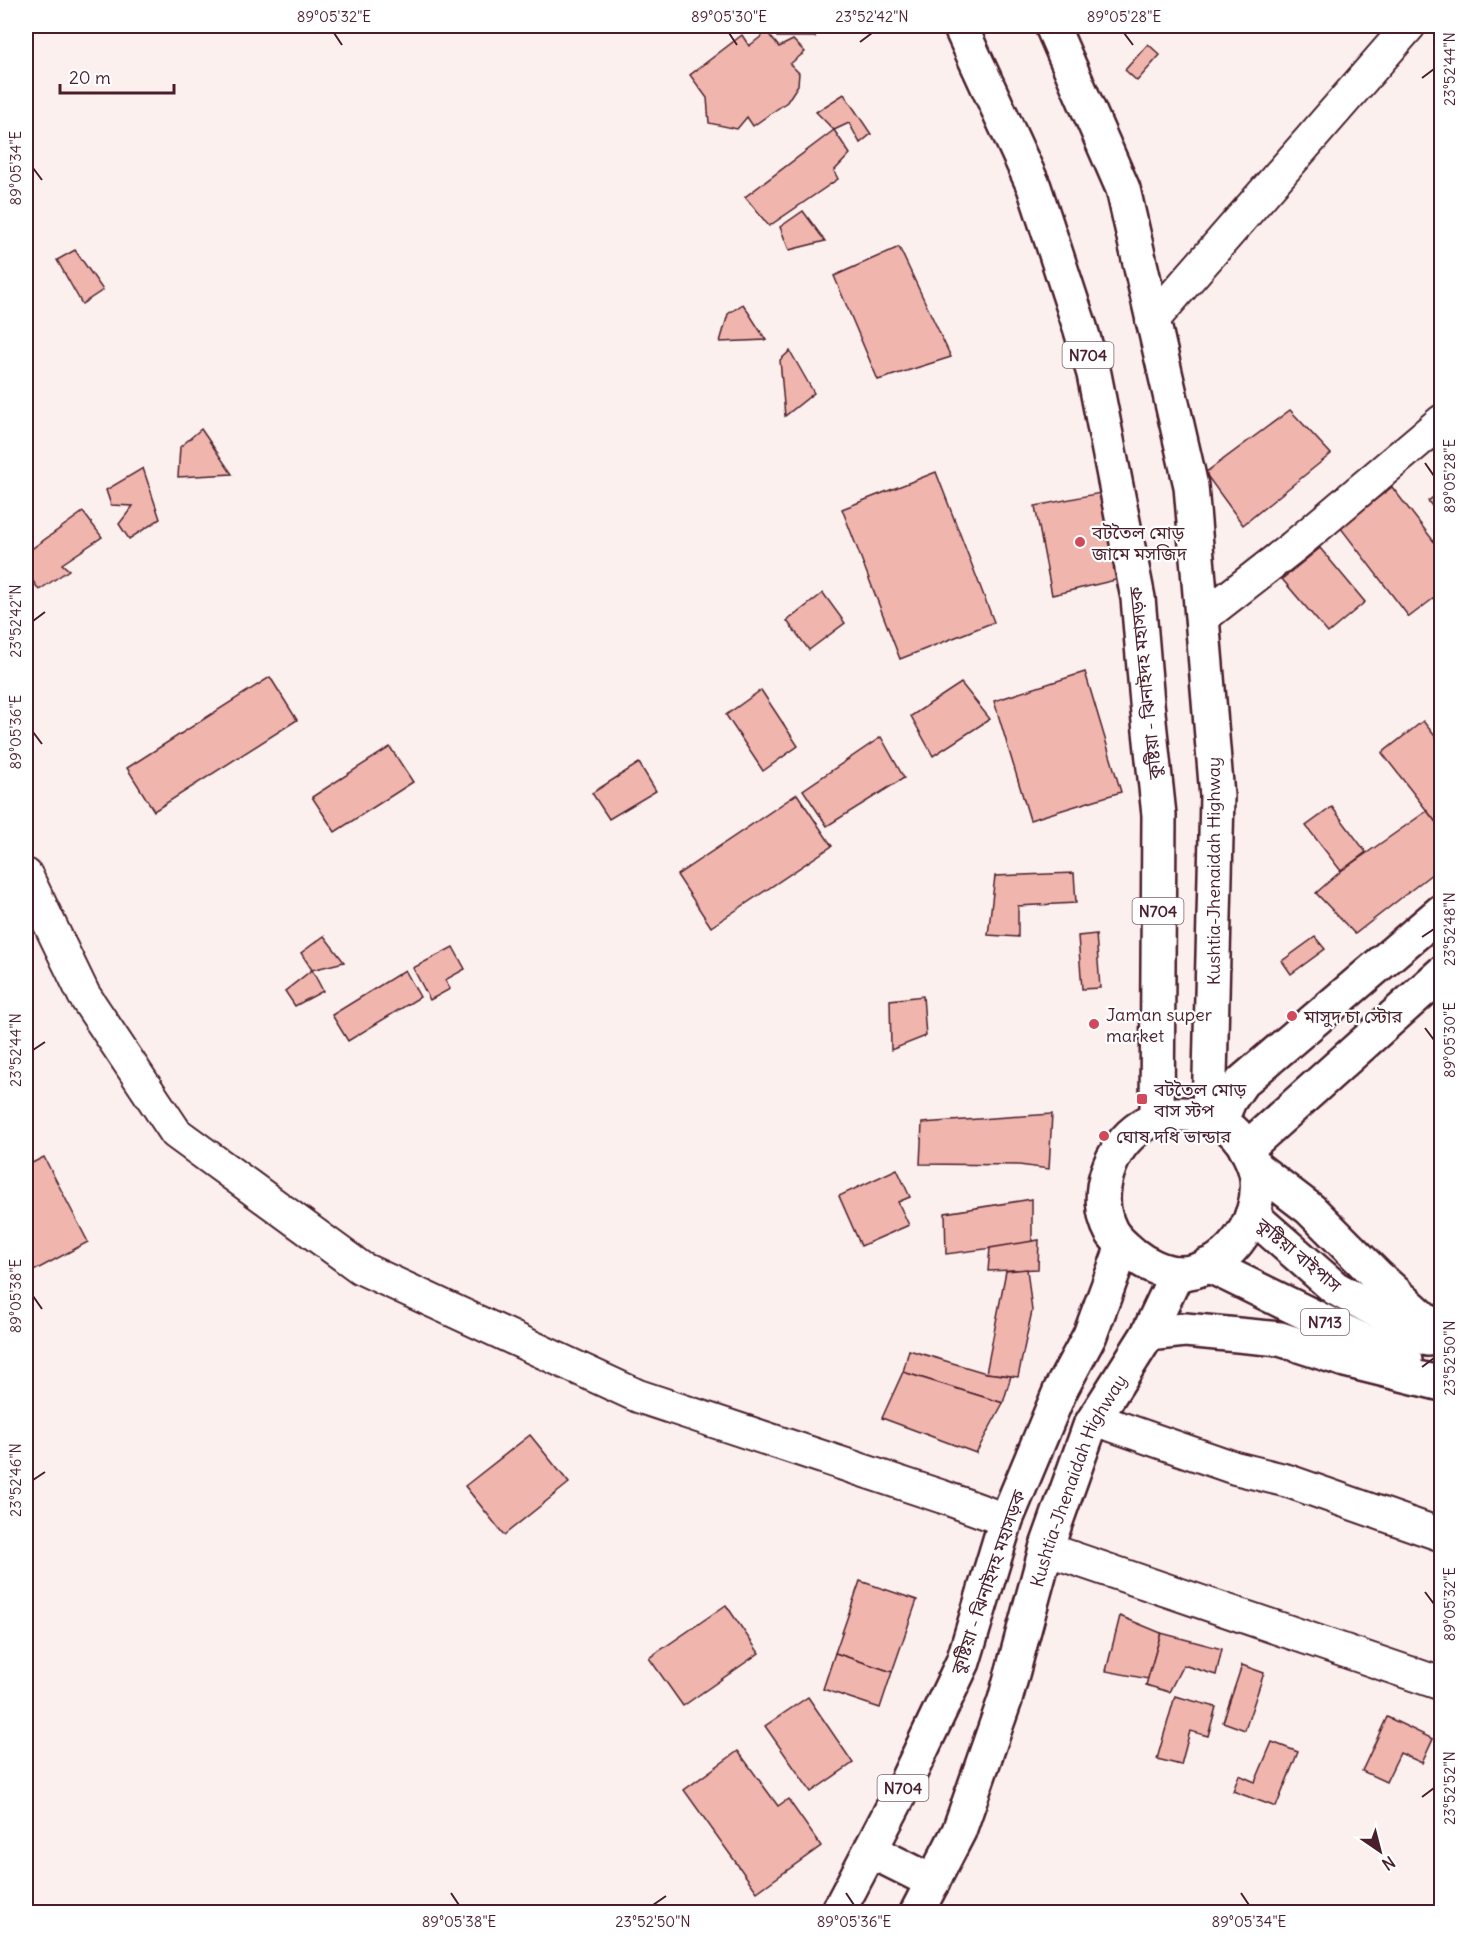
<svg xmlns="http://www.w3.org/2000/svg" width="1467" height="1938" viewBox="0 0 1467 1938" font-family="Delius,'Noto Sans Bengali',sans-serif">
	<rect width="100%" height="100%" fill="#fcf0ef"/>
	<filter id="ink" filterUnits="userSpaceOnUse"><feTurbulence type="fractalNoise" baseFrequency=".0167" numOctaves="2"/><feDisplacementMap in="SourceGraphic" scale="12" xChannelSelector="R" yChannelSelector="G"/><feConvolveMatrix kernelMatrix="1 2 1 2 8 2 1 2 1" color-interpolation-filters="sRGB"/></filter>
	<g filter="url(#ink)">
		<!-- building -->
		<g fill="#f0b5ad" stroke="#4a1f2b" stroke-width="1.5">
			<polygon points="778,26 817,26 815,37 777,37"/>
			<polygon points="767,32 779,47 793,40 805,52 790,64 799,73 798,85 787,102 753,126 747,117 737,129 709,123 707,98 690,75 742,35 749,46"/>
			<polygon points="1148,44 1160,55 1137,81 1125,70"/>
			<polygon points="844,94 871,134 860,143 849,123 834,130 816,112"/>
			<polygon points="834,130 850,154 834,171 838,179 769,226 745,197"/>
			<polygon points="803,211 825,241 789,250 780,227"/>
			<polygon points="899,247 951,357 878,380 834,276"/>
			<polygon points="75,250 103,290 82,304 57,260"/>
			<polygon points="743,304 766,340 720,342 728,314"/>
			<polygon points="790,351 814,393 785,416 780,360"/>
			<polygon points="1290,410 1331,454 1243,525 1205,473"/>
			<polygon points="201,429 232,474 178,477 180,447"/>
			<polygon points="143,468 160,519 129,539 119,524 133,506 111,505 106,490"/>
			<polygon points="936,472 994,622 900,659 842,509"/>
			<polygon points="1392,487 1442,552 1442,592 1409,617 1340,527"/>
			<polygon points="1442,491 1442,519 1428,501"/>
			<polygon points="1105,492 1128,577 1052,595 1035,506"/>
			<polygon points="83,512 102,537 62,564 69,570 39,590 26,571 26,553"/>
			<polygon points="1320,548 1365,602 1328,633 1282,579"/>
			<polygon points="823,593 845,623 809,650 787,621"/>
			<polygon points="1085,672 1121,792 1030,820 994,701"/>
			<polygon points="270,677 297,720 154,811 127,768"/>
			<polygon points="961,683 990,719 933,756 911,716"/>
			<polygon points="761,690 798,746 763,771 726,715"/>
			<polygon points="1423,721 1442,745 1442,830 1382,753"/>
			<polygon points="881,737 904,778 827,826 803,790"/>
			<polygon points="390,747 413,782 335,832 312,797"/>
			<polygon points="639,763 656,791 609,819 592,793"/>
			<polygon points="797,794 832,846 711,927 677,875"/>
			<polygon points="1332,807 1366,852 1341,871 1306,826"/>
			<polygon points="1427,811 1442,830 1442,866 1355,934 1316,893 1341,871"/>
			<polygon points="1074,873 1076,903 1018,906 1018,937 988,935 995,876"/>
			<polygon points="1096,934 1100,988 1082,989 1078,936"/>
			<polygon points="324,936 344,962 312,970 301,953"/>
			<polygon points="1315,937 1325,949 1291,974 1282,961"/>
			<polygon points="453,947 465,969 445,980 450,989 430,1000 413,968"/>
			<polygon points="312,970 323,991 295,1006 285,991"/>
			<polygon points="405,970 420,997 348,1041 332,1015"/>
			<polygon points="923,996 926,1036 891,1050 890,1000"/>
			<polygon points="1052,1114 1049,1169 1019,1165 920,1164 922,1123"/>
			<polygon points="44,1157 88,1242 26,1275 26,1166"/>
			<polygon points="897,1169 910,1197 898,1202 909,1225 861,1246 839,1196"/>
			<polygon points="1032,1199 1032,1243 946,1254 945,1213"/>
			<polygon points="1039,1240 1038,1269 988,1271 990,1248"/>
			<polygon points="1027,1269 1032,1311 1018,1377 986,1373 1006,1271"/>
			<polygon points="909,1350 986,1373 1011,1376 1003,1403 903,1372"/>
			<polygon points="903,1372 1003,1403 976,1453 882,1418"/>
			<polygon points="530,1435 569,1483 504,1535 465,1486"/>
			<polygon points="860,1581 917,1600 892,1672 835,1653"/>
			<polygon points="726,1605 759,1653 683,1706 649,1658"/>
			<polygon points="1120,1616 1161,1633 1148,1679 1106,1671"/>
			<polygon points="1161,1633 1222,1649 1216,1675 1183,1665 1169,1692 1146,1685"/>
			<polygon points="835,1653 892,1672 880,1708 823,1689"/>
			<polygon points="1242,1665 1264,1673 1245,1730 1223,1722"/>
			<polygon points="1175,1696 1216,1707 1208,1736 1190,1731 1181,1765 1157,1759"/>
			<polygon points="808,1697 853,1763 811,1792 765,1726"/>
			<polygon points="1387,1717 1433,1739 1422,1763 1400,1753 1386,1782 1362,1771"/>
			<polygon points="1272,1742 1298,1752 1276,1807 1233,1791 1239,1775 1255,1782"/>
			<polygon points="738,1751 778,1806 788,1799 821,1846 757,1892 684,1790"/>
		</g>
		<g fill="none" stroke-linecap="round" stroke-linejoin="round">
			<!-- street casing -->
			<g stroke="#4a1f2b" stroke-width="36">
				<g id="street">
					<polyline points="1152,321 1409,26"/>
					<polyline points="1202,618 1293,547 1442,421"/>
					<polyline points="26,875 84,995 176,1133 361,1268 638,1396 943,1497 1006,1520"/>
					<polyline points="1094,1419 1235,1468 1288,1481 1442,1535"/>
					<polyline points="1046,1549 1442,1684"/>
				</g>
			</g>
			<!-- primary casing -->
			<g stroke="#4a1f2b" stroke-width="38">
				<g id="primary">
					<polyline points="1220,1122 1229,1101 1242,1082 1442,911"/>
					<polyline points="1246,1149 1442,973"/>
				</g>
			</g>
			<!-- highway casing -->
			<g stroke="#4a1f2b" stroke-width="38">
				<g id="highway">
					<polyline points="960,26 1034,187 1080,327 1094,374 1138,598 1147,703 1159,815 1157,1119"/>
					<polyline points="1052,26 1123,189 1191,486 1217,796 1209,1116"/>
					<path d="M1177,1114C1209,1113 1233,1122 1248,1152C1252,1160 1256,1169 1257,1178C1262,1222 1225,1273 1179,1273C1163,1273 1144,1263 1133,1254C1125,1247 1116,1240 1111,1231C1092,1195 1110,1146 1142,1126C1152,1119 1165,1117 1177,1114Z"/>
					<polyline points="1255,1167 1310,1209 1376,1275 1442,1335"/>
					<polyline points="1252,1215 1335,1288 1428,1339"/>
					<polyline points="1208,1265 1405,1361"/>
					<polyline points="1148,1334 1185,1330 1280,1339 1345,1360 1442,1384"/>
					<polyline points="871,1851 933,1882"/>
					<polyline points="838,1912 905,1784 963,1662 1006,1520 1060,1391 1090,1335 1123,1246"/>
					<path id="s1" d="M917,1912L959,1831L1005,1700L1046,1549L1090,1426L1148,1334L1177,1273"/>
				</g>
			</g>
			<!-- street -->
			<use href="#street" stroke="#fff" stroke-width="32"/>
			<!-- primary -->
			<use href="#primary" stroke="#fff" stroke-width="33"/>
			<!-- highway -->
			<use href="#highway" stroke="#fff" stroke-width="33"/>
		</g>
	</g>
	<!-- ticks -->
	<path fill="none" stroke="#4a1f2b" stroke-width="2" d="M334,33L342,45M729,33L737,45M1124,33L1133,45M860,42L872,33M1422,78L1434,69M33,168L42,180M1425,463L1434,476M33,621L45,612M33,732L42,744M1422,937L1434,929M1425,1028L1434,1040M33,1050L45,1042M33,1296L42,1309M1422,1367L1434,1358M33,1480L45,1472M1425,1592L1434,1604M1422,1797L1434,1788M451,1893L459,1905M846,1893L854,1905M1241,1893L1249,1905M653,1905L666,1896"/>
	<!-- markers -->
	<g fill="#d1495b" stroke="#fff" stroke-width="2">
		<circle cx="1080" cy="542" r="6"/>
		<circle cx="1292" cy="1016" r="6"/>
		<circle cx="1094" cy="1024" r="6"/>
		<rect x="1136" y="1093" width="12" height="12" rx="3"/>
		<circle cx="1104" cy="1136" r="6"/>
	</g>
	<g text-anchor="middle" dominant-baseline="central" stroke-width="4.5" stroke-linejoin="round" paint-order="stroke">
		<!-- shield labels -->
		<g fill="#fff" stroke="#80626b" stroke-width="1.5">
			<rect x="1062.5" y="342" width="51" height="26" rx="4.5"/>
			<rect x="1132.5" y="898" width="51" height="26" rx="4.5"/>
			<rect x="1301" y="1309" width="48" height="26" rx="4.5"/>
			<rect x="877.5" y="1775" width="51" height="26" rx="4.5"/>
		</g>
		<g font-size="16" font-weight="bold" fill="#4a1f2b">
			<text x="1088" y="355">N704</text>
			<text x="1158" y="911">N704</text>
			<text x="1325" y="1322">N713</text>
			<text x="903" y="1788">N704</text>
		</g>
		<!-- poi labels -->
		<g font-size="18" fill="#4a1f2b" stroke="#fff" text-anchor="start">
			<text x="1092" y="532">বটতৈল মোড়<tspan x="1092" dy="21">জামে মসজিদ</tspan></text>
			<text x="1106" y="1014">Jaman super<tspan x="1106" dy="21">market</tspan></text>
			<text x="1304" y="1016">মাসুদ চা স্টোর</text>
			<text x="1154" y="1089">বটতৈল মোড়<tspan x="1154" dy="21">বাস স্টপ</tspan></text>
			<text x="1116" y="1136">ঘোষ দধি ভান্ডার</text>
		</g>
		<!-- street labels -->
		<g font-size="18" fill="#4a1f2b" stroke="#fff">
			<text transform="translate(1145 683) rotate(-96)">কুষ্টিয়া - ঝিনাইদহ মহাসড়ক</text>
			<text transform="translate(1213 871) rotate(-90)">Kushtia-Jhenaidah Highway</text>
			<text transform="translate(1299 1255) rotate(40)">কুষ্টিয়া বাইপাস</text>
			<text stroke="none"><textPath href="#s1" startOffset="462">Kushtia-Jhenaidah Highway</textPath></text>
			<text transform="translate(988 1582) rotate(-71)">কুষ্টিয়া - ঝিনাইদহ মহাসড়ক</text>
		</g>
	</g>
	<!-- margin -->
	<rect width="1467" height="1938" fill="none" stroke="#fff" stroke-width="66"/>
	<!-- north arrow -->
	<g transform="translate(1380 1851) rotate(145)" stroke="#ffffff" stroke-width="4.5" paint-order="stroke">
	<path d="M0-4.5L10 22L0 15L-10 22Z" fill="#4a1f2b"/>
	<text y="-9" font-size="16" font-weight="bold" text-anchor="middle" fill="#4a1f2b">N</text>
	</g>
	<!-- scale -->
	<path d="M60 84v9h114v-9" fill="none" stroke="#4a1f2b" stroke-width="3"/>
	<text x="69" y="84" font-size="18" fill="#4a1f2b" stroke="#ffffff" stroke-width="4.5" paint-order="stroke">20 m</text>
	<rect x="33" y="33" width="1401" height="1872" fill="none" stroke="#4a1f2b" stroke-width="2"/>
	<g font-size="15" text-anchor="middle" fill="#4a1f2b">
		<text x="334" y="22">89°05'32"E</text>
		<text x="729" y="22">89°05'30"E</text>
		<text x="872" y="22">23°52'42"N</text>
		<text x="1124" y="22">89°05'28"E</text>
		<text transform="translate(1450 69) rotate(-90)" y="5">23°52'44"N</text>
		<text transform="translate(16 168) rotate(-90)" y="5">89°05'34"E</text>
		<text transform="translate(1450 476) rotate(-90)" y="5">89°05'28"E</text>
		<text transform="translate(16 621) rotate(-90)" y="5">23°52'42"N</text>
		<text transform="translate(16 732) rotate(-90)" y="5">89°05'36"E</text>
		<text transform="translate(1450 929) rotate(-90)" y="5">23°52'48"N</text>
		<text transform="translate(1450 1040) rotate(-90)" y="5">89°05'30"E</text>
		<text transform="translate(16 1050) rotate(-90)" y="5">23°52'44"N</text>
		<text transform="translate(16 1296) rotate(-90)" y="5">89°05'38"E</text>
		<text transform="translate(1450 1358) rotate(-90)" y="5">23°52'50"N</text>
		<text transform="translate(16 1480) rotate(-90)" y="5">23°52'46"N</text>
		<text transform="translate(1450 1604) rotate(-90)" y="5">89°05'32"E</text>
		<text transform="translate(1450 1788) rotate(-90)" y="5">23°52'52"N</text>
		<text x="459" y="1927">89°05'38"E</text>
		<text x="653" y="1927">23°52'50"N</text>
		<text x="854" y="1927">89°05'36"E</text>
		<text x="1249" y="1927">89°05'34"E</text>
	</g>
</svg>
